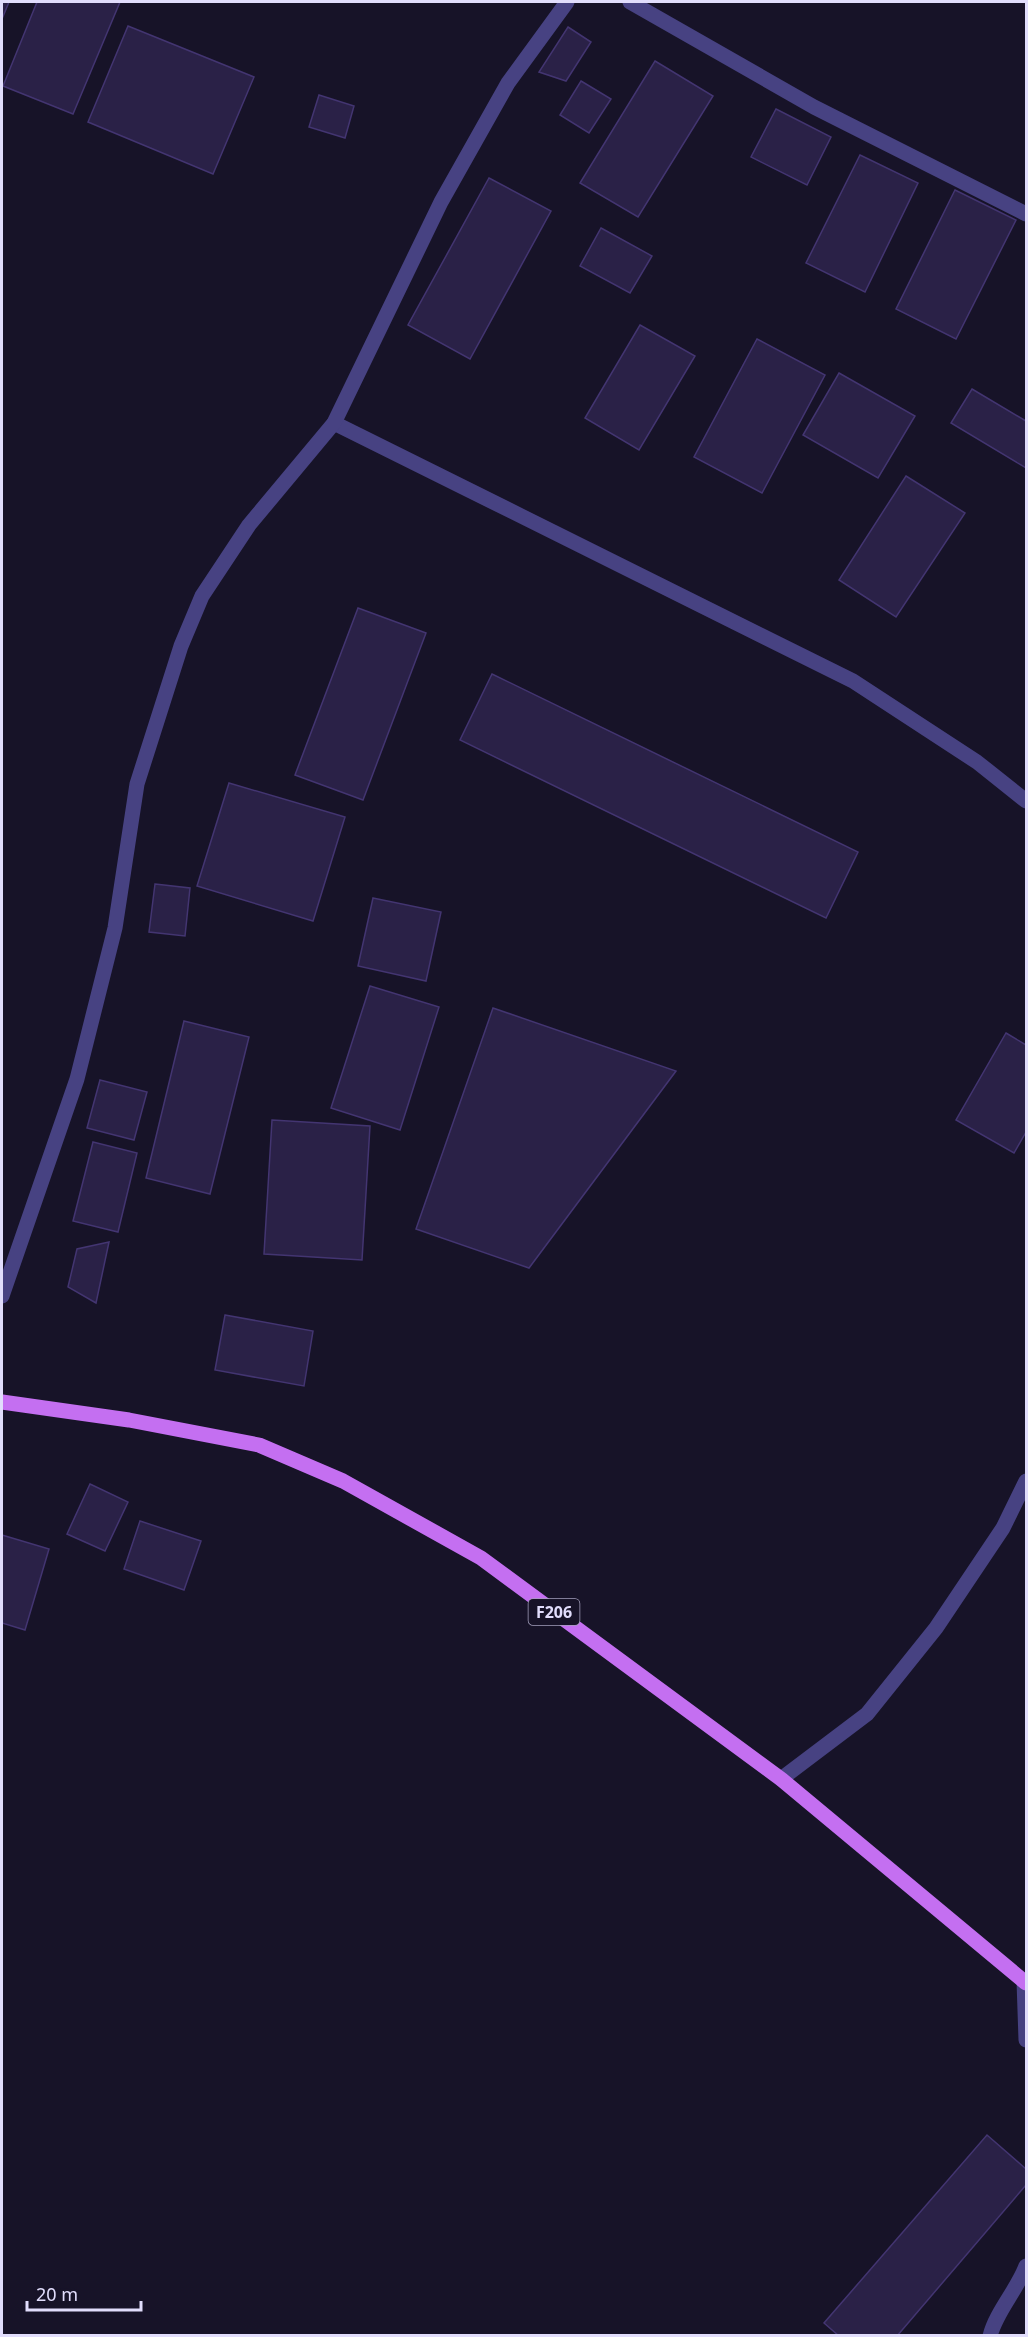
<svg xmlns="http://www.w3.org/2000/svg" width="1028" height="2337" viewBox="0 0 1028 2337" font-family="'Noto Sans',sans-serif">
	<rect width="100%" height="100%" fill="#171328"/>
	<!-- building -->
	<g fill="#2a2147" stroke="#433571" stroke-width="1.5">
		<polygon points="2,2 9,2 2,19"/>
		<polygon points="37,2 120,2 73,114 3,86"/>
		<polygon points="128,26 254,77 213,174 88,122"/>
		<polygon points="568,27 591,42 566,81 539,72"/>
		<polygon points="655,61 713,96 638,217 580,183"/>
		<polygon points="581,81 611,99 589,133 560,115"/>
		<polygon points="319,95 354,106 345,138 309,127"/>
		<polygon points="776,109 831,137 807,185 751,157"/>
		<polygon points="860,155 918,183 865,292 806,263"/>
		<polygon points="489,178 551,211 470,359 408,325"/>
		<polygon points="955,190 1016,220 956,339 896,309"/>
		<polygon points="601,228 652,256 630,293 580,266"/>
		<polygon points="640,325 695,356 639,450 585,418"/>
		<polygon points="757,339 825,375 762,493 694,457"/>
		<polygon points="839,373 915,416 878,478 803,435"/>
		<polygon points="972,389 1026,421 1026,468 951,423"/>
		<polygon points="906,476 965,513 896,617 839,580"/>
		<polygon points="358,608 426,633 363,800 295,775"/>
		<polygon points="492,674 858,852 826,918 460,740"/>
		<polygon points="229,783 345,817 313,921 197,886"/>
		<polygon points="155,884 190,888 185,936 149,932"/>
		<polygon points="373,898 441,912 426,981 358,966"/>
		<polygon points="370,986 439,1007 400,1130 331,1108"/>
		<polygon points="493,1008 676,1071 529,1268 416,1229"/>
		<polygon points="184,1021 249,1037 210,1194 146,1178"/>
		<polygon points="1006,1033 1026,1045 1026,1132 1014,1153 956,1120"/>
		<polygon points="100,1080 147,1092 134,1140 87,1128"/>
		<polygon points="272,1120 370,1126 362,1260 264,1254"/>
		<polygon points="93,1142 137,1153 118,1232 73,1221"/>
		<polygon points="109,1242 96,1303 68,1287 77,1249"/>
		<polygon points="225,1315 313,1331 304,1386 215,1370"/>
		<polygon points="90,1484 128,1502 105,1551 67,1534"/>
		<polygon points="140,1521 201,1541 184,1590 124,1569"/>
		<polygon points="2,1535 49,1549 25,1630 2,1623"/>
		<polygon points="987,2135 1026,2169 1026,2185 897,2336 839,2336 824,2323"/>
	</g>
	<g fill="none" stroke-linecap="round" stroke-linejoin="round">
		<!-- street -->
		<g stroke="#474282" stroke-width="15">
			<polyline points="630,2 814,107 1026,214"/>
			<polyline points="334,423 853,681 977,762 1026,801"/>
			<polyline points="2,1296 77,1079 115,928 137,784 181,646 202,596 249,525 334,423 441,202 508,83 567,2"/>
			<polyline points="781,1779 867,1714 936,1628 1003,1528 1026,1481"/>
			<polyline points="1024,1981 1026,2040"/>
			<path d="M990,2336C996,2312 1017,2290 1026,2266"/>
		</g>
		<!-- primary -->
		<polyline stroke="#c46ff1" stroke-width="15" points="2,1402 129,1420 259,1445 343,1481 481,1558 781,1779 1026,1983"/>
	</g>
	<g text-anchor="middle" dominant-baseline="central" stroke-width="6" stroke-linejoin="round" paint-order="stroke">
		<!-- shield labels -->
		<rect fill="#171328" stroke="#a4a0bc" stroke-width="1.5" x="528.5" y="1599" width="51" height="26" rx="4.5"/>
		<g font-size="16" font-weight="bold" fill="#e1ddfc">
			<text x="554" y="1612">F206</text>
		</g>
	</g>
	<!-- border -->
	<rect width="1028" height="2337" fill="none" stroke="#e1ddfc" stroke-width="6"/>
	<!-- scale -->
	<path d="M27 2301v9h114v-9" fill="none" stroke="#e1ddfc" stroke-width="3"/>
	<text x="36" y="2301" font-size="18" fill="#e1ddfc" stroke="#171328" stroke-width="4.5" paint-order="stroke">20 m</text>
</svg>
